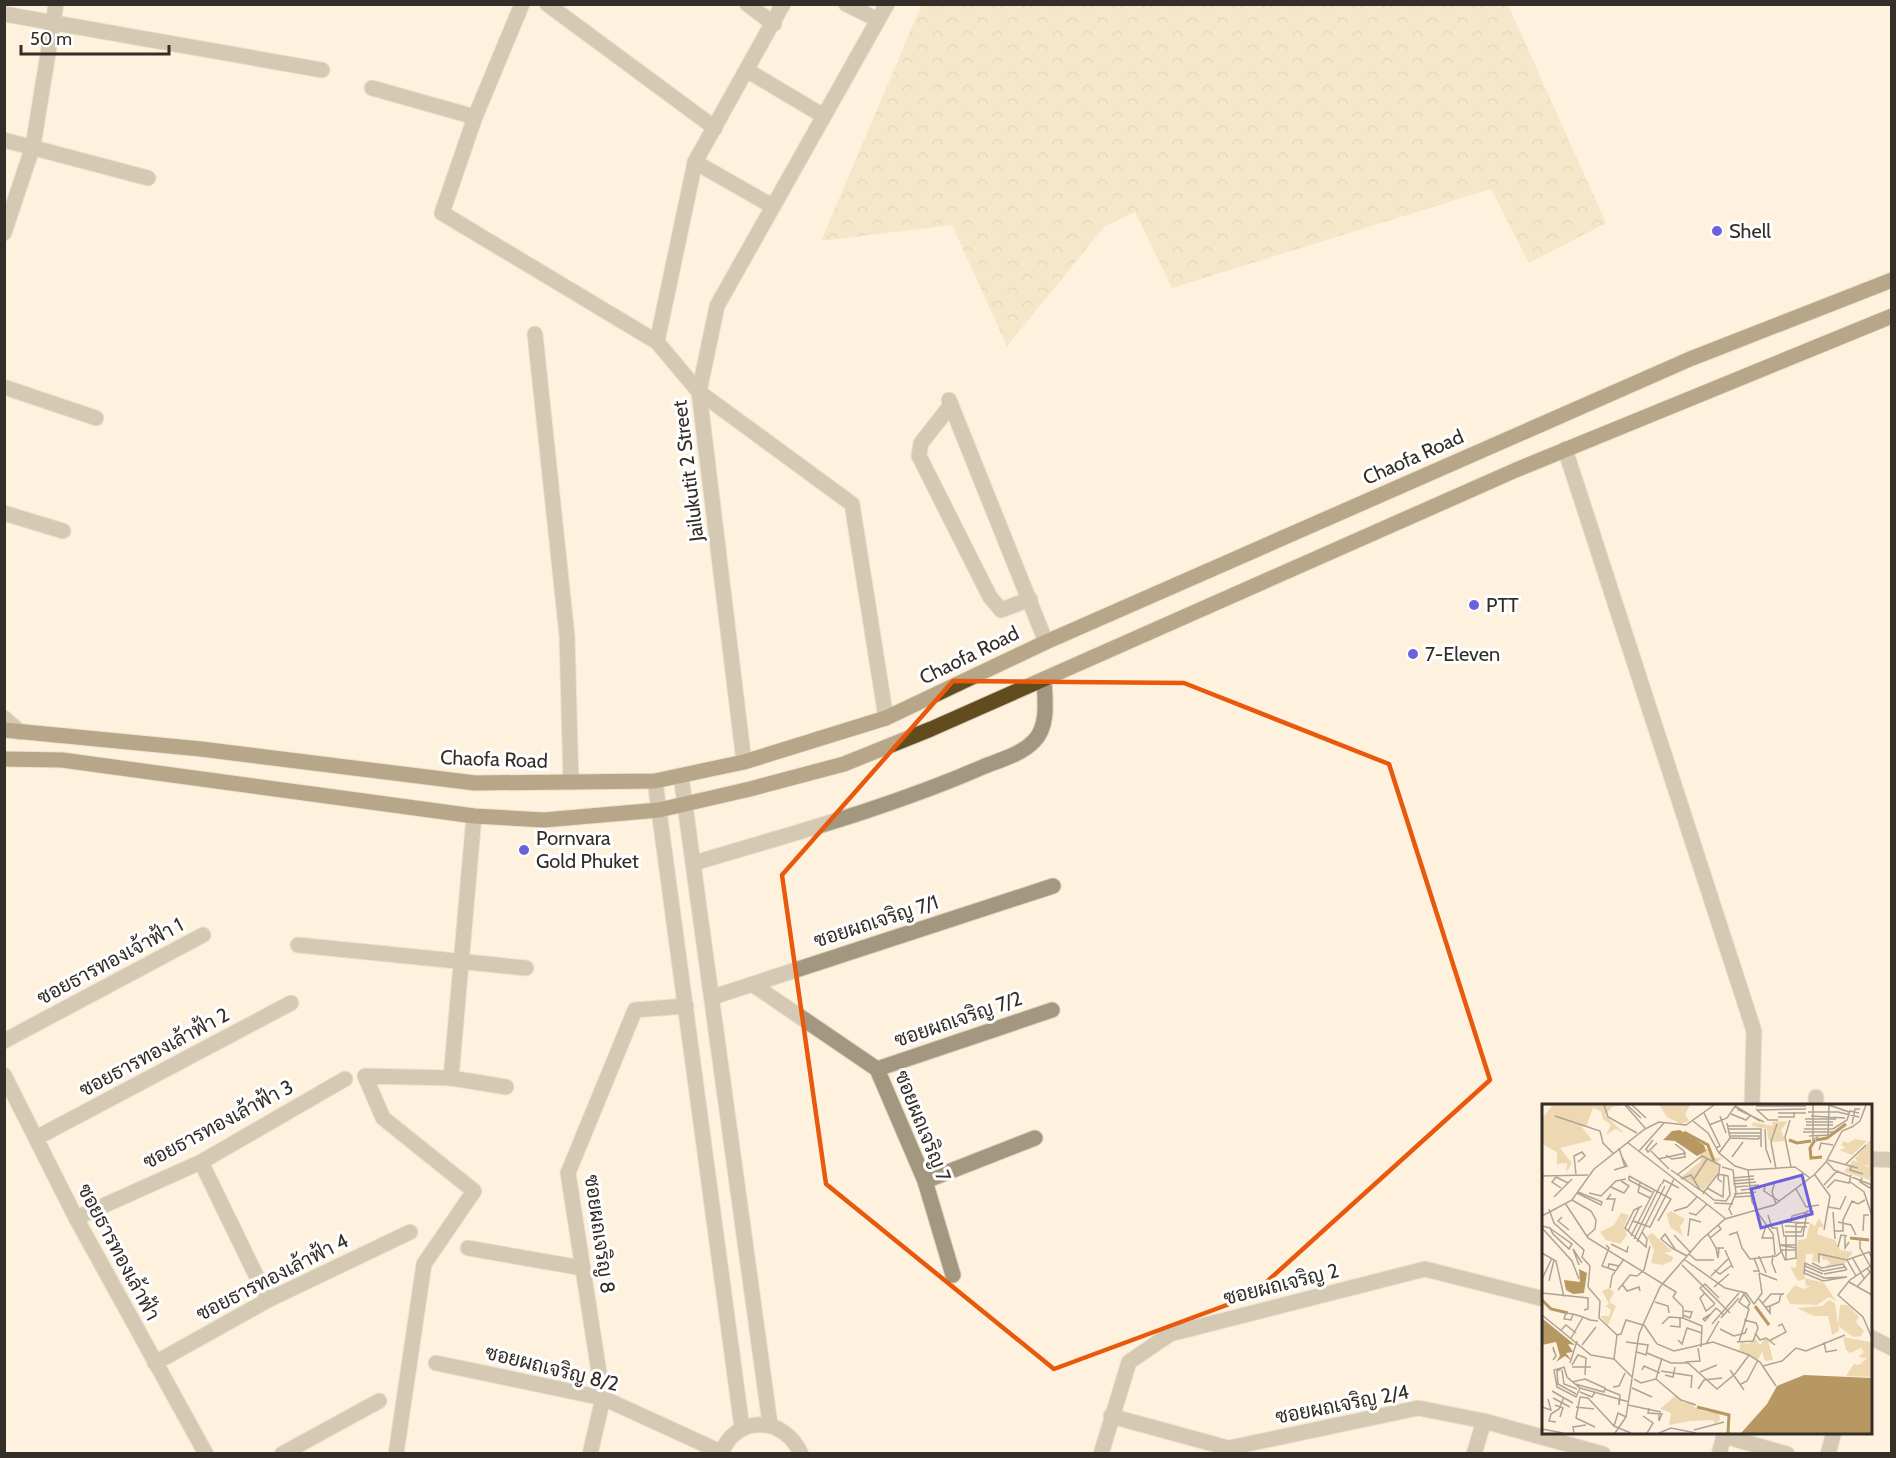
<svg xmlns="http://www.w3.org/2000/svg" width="1896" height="1458" viewBox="0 0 1896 1458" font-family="Cabin,Sarabun,sans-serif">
	<defs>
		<pattern id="forest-crowns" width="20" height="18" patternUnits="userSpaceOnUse" patternTransform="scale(1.5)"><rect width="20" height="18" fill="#edd8b2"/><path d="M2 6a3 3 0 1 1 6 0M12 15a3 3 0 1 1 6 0" fill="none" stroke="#ccba99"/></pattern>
	</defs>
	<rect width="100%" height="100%" fill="#fef2df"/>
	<!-- forest -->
	<polygon fill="url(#forest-crowns)" points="922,4 1508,5 1606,223 1529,263 1491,189 1172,288 1135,212 1105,226 1007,346 952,225 821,241"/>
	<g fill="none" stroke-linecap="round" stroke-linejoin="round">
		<!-- minor casing -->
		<g stroke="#d9cfbe" stroke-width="17">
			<g id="minor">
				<polyline points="522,4 475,117 442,213 657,342 699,392 852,504 886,718"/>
				<polyline points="547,4 715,128"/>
				<polyline points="747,4 774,24"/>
				<polyline points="846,4 878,20"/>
				<polyline points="4,14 322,70"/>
				<polyline points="748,71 822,115"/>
				<polyline points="372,88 475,117"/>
				<polyline points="4,140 148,178"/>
				<polyline points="695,162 772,206"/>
				<polyline points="4,233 33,146 56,4"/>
				<polyline points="535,334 567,636 571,782"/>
				<polyline points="657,342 695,162 783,4"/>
				<polyline points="4,387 96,418"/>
				<polyline points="949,400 1046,642"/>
				<polyline points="951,405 921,443 919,456 990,597 1001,610 1030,599"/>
				<polyline points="1565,449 1754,1031 1752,1106"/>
				<polyline points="4,513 63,531"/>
				<polyline points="4,718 20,732"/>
				<polyline points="744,762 699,392 717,306 887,4"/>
				<polyline points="681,776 770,1424"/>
				<polyline points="655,781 742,1428"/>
				<path d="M694,863C791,834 892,807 985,766C1000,760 1022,754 1034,741C1049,726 1045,699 1044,680"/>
				<polyline points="298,945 526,968"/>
				<polyline points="752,984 877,1069 925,1181 953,1275"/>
				<polyline points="713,997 1053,886"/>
				<polyline points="4,1041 203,935"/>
				<polyline points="877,1069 1052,1010"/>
				<polyline points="4,1075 76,1218 206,1454"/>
				<polyline points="451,1078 474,816"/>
				<polyline points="1816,1106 1816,1097"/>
				<polyline points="36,1138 291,1003"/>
				<polyline points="1870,1159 1892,1160"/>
				<polyline points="201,1162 268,1300"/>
				<polyline points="925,1181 1035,1138"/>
				<polyline points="76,1218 201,1162 345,1079"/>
				<polyline points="468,1248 582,1268"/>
				<polyline points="1870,1337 1892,1348"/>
				<polyline points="155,1363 268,1300 410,1232"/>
				<polyline points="436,1363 603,1398 721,1452"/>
				<polyline points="1111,1416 1239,1451"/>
				<polyline points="1724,1436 1787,1454"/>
				<polyline points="1229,1448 1418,1408 1484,1421 1603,1454"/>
				<polyline points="282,1454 379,1401"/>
				<polyline points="396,1454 424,1264 474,1191 383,1118 365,1076 451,1078 506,1087"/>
				<polyline points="590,1454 603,1398 568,1173 635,1010 686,1006"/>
				<path d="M721,1454C735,1414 785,1416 801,1454"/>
				<polyline points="1101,1454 1129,1362 1170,1334 1425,1269 1544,1299"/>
				<polyline points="1474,1454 1484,1421"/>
				<polyline points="1719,1454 1725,1432"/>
				<polyline points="1828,1454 1834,1432"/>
			</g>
		</g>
		<!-- major casing -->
		<g stroke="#d9cfbe" stroke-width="17">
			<g id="major">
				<polyline points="4,730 201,749 475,783 655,781 744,762 886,718 1046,642 1690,359 1892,280"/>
				<polyline points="4,759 62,760 474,816 544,820 659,810 750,789 844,764 931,729 1516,470 1892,316"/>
			</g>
		</g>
		<!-- minor -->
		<use href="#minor" stroke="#a49780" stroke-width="15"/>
		<!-- major -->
		<use href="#major" stroke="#624b1e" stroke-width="15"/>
	</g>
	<!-- marked area -->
	<path d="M0 0H1896V1458H0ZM953,681L1184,683L1389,764L1490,1080L1251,1296L1054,1369L826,1184L782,875Z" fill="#fef2df" fill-opacity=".55" fill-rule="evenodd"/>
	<path fill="none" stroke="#e8590c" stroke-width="4.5" stroke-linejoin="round" d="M953,681L1184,683L1389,764L1490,1080L1251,1296L1054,1369L826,1184L782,875Z"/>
	<!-- markers -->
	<g fill="#6d61db" stroke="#fff" stroke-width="2">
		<circle cx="1717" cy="231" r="6"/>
		<circle cx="1474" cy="605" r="6"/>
		<circle cx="1413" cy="654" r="6"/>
		<circle cx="524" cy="850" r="6"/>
	</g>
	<g text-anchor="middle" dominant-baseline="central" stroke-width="6" stroke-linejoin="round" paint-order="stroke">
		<!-- poi labels -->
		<g font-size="20" fill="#332e27" stroke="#fff" text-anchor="start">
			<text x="1729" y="231">Shell</text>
			<text x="1486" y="605">PTT</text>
			<text x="1425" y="654">7-Eleven</text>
			<text x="536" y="838">Pornvara<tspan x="536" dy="23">Gold Phuket</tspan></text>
		</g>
		<!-- street labels -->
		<g font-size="20" fill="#332e27" stroke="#fff">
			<text transform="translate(1413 457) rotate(-24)">Chaofa Road</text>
			<text transform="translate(688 471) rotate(-97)">Jailukutit 2 Street</text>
			<text transform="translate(969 655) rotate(-26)">Chaofa Road</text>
			<text transform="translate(494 759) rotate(2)">Chaofa Road</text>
			<text transform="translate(876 921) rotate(-18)">ซอยผถเจริญ 7/1</text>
			<text transform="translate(110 961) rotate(-28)">ซอยธารทองเจ้าฟ้า 1</text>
			<text transform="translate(958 1019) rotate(-19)">ซอยผถเจริญ 7/2</text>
			<text transform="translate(154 1052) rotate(-28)">ซอยธารทองเล้าฟ้า 2</text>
			<text transform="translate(218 1124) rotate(-28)">ซอยธารทองเล้าฟ้า 3</text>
			<text transform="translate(923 1126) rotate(68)">ซอยผถเจริญ 7</text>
			<text transform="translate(600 1234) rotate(82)">ซอยผถเจริญ 8</text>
			<text transform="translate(119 1252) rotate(62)">ซอยธารทองเล้าฟ้า</text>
			<text transform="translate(272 1277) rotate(-27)">ซอยธารทองเล้าฟ้า 4</text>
			<text transform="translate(1281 1284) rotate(-14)">ซอยผถเจริญ 2</text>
			<text transform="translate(552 1368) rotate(14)">ซอยผถเจริญ 8/2</text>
			<text transform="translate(1342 1404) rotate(-11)">ซอยผถเจริญ 2/4</text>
		</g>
	</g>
	<!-- overview -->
	<g transform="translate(1542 1104)">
		<rect width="330" height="330" fill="#fef2df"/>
		<path d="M311,56L326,63L330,57L328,76L302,68ZM67,184L72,188L67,198L74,202L66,221L58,212H67L69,206L63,202L67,200L60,187Z" fill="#edd8b2"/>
		<path d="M3,1H80L70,3L63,11L82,29L73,25L64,31L69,21L61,15L59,7L51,4L44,23L39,22L50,36L18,44L30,59L24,69L25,59L16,60L15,65V48L0,40V14L10,2ZM117,1H148L143,10L147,17L139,20L125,13ZM313,35L325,37L310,51L297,46L304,44L299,41L302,37L306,39ZM166,42L170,54H180L175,58L178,61L175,70L161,86L139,73L159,57L158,51ZM129,107L143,115L138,123L141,132L128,123L125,110ZM79,109L87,111L82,122L85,131L78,140L64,136L58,128L72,121ZM277,114L282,123H277L275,130L293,136L298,146L311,148L303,159L290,162H284L288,159L284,155L281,157L279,151L275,158L270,157L271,150H264L263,174L282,179L294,197L287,193L275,201L248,200L244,192L253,181L261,185L269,182H264L263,175L256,177L248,163L254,164L256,136L264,135L268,119L273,122ZM110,129L130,147L122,149L131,153L130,157L120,161L109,159L112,146L105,132ZM287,196L293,199L297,227L290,231L286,212H272L255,204L280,202ZM298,201H306L317,213L314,218L322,227L319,232L311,233L296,222ZM301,233L329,238L330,273L304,272L312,260L317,261L325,254L316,253L322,248L319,244L308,249L304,246ZM133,292L142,299L151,298L152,303L161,307L177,309L178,316L173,320L171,316L148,317L127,321L129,309L118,305Z" fill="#edd8b2"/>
		<path d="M330,34V56L327,62L317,60L313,54Z" fill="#edd8b2"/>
		<path d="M246,17L239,26L243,37L230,38L226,35L225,25L210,22L211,18L231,22L230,18ZM213,234L218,241L223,234L226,236L231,256L223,257L220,248L216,256L197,246L199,238L206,240Z" fill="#edd8b2"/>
		<path d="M138,26L162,41L164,47L155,52L133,37L121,36L130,27ZM37,165L45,169L42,189L31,190L24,186L22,176L38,178ZM1,215L33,241L26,240L31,248L24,249L30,257L23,252L14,258L18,252L14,238L0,241ZM262,271L330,274V329H199L225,300L235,282Z" fill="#b79862"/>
		<path fill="none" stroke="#b79862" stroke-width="3" d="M142,28L166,41L172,57M247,36L255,39L269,37M273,36L268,44L269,54L280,53M274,36L285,34L304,20M308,134L327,136M0,196L9,205L26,209M213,202L227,221M155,303L187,311L186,329"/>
		<path fill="none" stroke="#ada495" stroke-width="1.5" d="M62,1L66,13L95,29M83,1L103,24M85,1L99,14M90,1L104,14M271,1V36L277,32M287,1L307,8M193,2L218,17M214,2H264M195,5L222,18M214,5L226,16H236M215,6L264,5M266,8H296L317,13M162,9L178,42L174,44M236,9H264M189,10L204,16L208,12M13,12L58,27L61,39L71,49M178,12L184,29M269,12L303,14M236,13H252V8M263,15H294M248,16L243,33L249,63M151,17L166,29L177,49L193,62L206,66L253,63L268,74M264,18H291M185,19L188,34L217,35M310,20L313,5H318M167,21L185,14L194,1M264,21H291M186,22H205M310,23L318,17L324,1M186,25H219V43M223,25L224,45L229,59M262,25H291L305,16L308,7L317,9M261,28H292M187,29H219M188,32H217V35M267,32L287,31M286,33L287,1M111,36L104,45L106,48L115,39M85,38L184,115M77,44L83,63M277,46L279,39L291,41M97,47L122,19M109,47L127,65M177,49L188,34M124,51L130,55L143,53L142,47L133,40M190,53L201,38M116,55L144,49M286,56L316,64M285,58L292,66L330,81M304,60L324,41M310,62L308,66L321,70M180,63L191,66L194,89L187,105L190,111M234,65L229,38L235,20M72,66L85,62L80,53M129,66L158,86M206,66L210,98L214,104M34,70L32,52L40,48L43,52L36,58M135,71L160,52L178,61L176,75L180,78M273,71L288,92L282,126M0,72L46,71M87,72L129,95L116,117M87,72V76L110,88M191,74L212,72M320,74L318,78L328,84L330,81M139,75L149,71L158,86L162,88L172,96L184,97L188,91L186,72L176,70L165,84L162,88L161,90M152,75L165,55M191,77L212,75M233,77L230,88L234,100M307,77L322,88L330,112M98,79L96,88L108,94M120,80L122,76L137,84M191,80L214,78M223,81L222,87L237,97M282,81L295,67M69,83L82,89L87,82L79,77M193,83L217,81M19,84L10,78L14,73L26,79M165,84L181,93L182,72M285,84L293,76L307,79L309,71M254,85L264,103L277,101M199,86L218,84M35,89L59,101L60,98L36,88M47,89L59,92L74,77L84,75M69,90L65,95H73L70,107M192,90L214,88M12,93L30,75M192,93L210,92M30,96L49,107L54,116L53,125L45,132M23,99L46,134L134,188L131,193L141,203V214M172,99L191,100M100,102L92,106L83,124L104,143L105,135L100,128M286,103L298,105L304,92M7,105L12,119L42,146L40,153L48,162L46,183L58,197L57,214L75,231L72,255M213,105L231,130L233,151M132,107L145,103L155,93M291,108L293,135M147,109L154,111L165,100M0,112L30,96L52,65L103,25L117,18L144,21L172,1M20,113L16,117L27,126M91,117L108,123L132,75M241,118L267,119M296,118L309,121L314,131M249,119L250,112L265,108M254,119V155M240,120L242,132H261L265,107L272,108M0,122L8,124L11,130L27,145L30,140L9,125M224,122L220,134H232M243,122L265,123M0,124L30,157L37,175M86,127L97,104M293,127H301V116L310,97L316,100L323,96M321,127L322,111H327M243,128H259L261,123M166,130L174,144H182M132,131L148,148M187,131L195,128L200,144L208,155L234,152L239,148L235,124H230L226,111M89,132L112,87M146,132L148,115L159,118M244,132V156M303,132V144L307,138M168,134L179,125L176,121M318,134V144L328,162M92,135L119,80M95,138L123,82M69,140L85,148L86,142M64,141L67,144L60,162L66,164M296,143L299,131L305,132M174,144L176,154L177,144M254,144L237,141H254M133,145L123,130L119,135L130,144L145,152M183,146L191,164M254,146H239L243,156L254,154M0,149L14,157L22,193M147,150L154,156H172M231,151L230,159L234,169M217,152L224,169M310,153L322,174M143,156L183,184L204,189L212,200L220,189L217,169M305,156L314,172M270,159L280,164L301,160L305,166M277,159V150L305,156L327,148L330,154M37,161L31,145L40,159M140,161L188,209M330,161L308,176L296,191L321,213L330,234M263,162L281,170M172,166L178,170L190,161M263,166L282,174L305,173L281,177L262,169L263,159L281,167L303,163M74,167L66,164L67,160L77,162M211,167H217L212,154M217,169L235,176M282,170L304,166M169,172L186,155M0,175L10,154M7,177L12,156M307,178L330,191M80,180L85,187L97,183L98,187M172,183L187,170M315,183L328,168L325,164M68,184L70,172L82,155M76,186L88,171L95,172L102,166L108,142M0,189L46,194V205L42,206M163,189L158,194L164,207L173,200M217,195L228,209V202L224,203M113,198L126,202L127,209M221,199L229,190H242M173,200L158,184L163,180L177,194M228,202L237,198L239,190M31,210L29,216L22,215L24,209L31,210L41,213L48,216L56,217M169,210L161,215L163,217L174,204L182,211M0,211L49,251L72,255M141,211L148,214L150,208L142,207M179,214L197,194M120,220L127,213L141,214L160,222L159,243M170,220L197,189M102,221L115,240L132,247L171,238L207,251L218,258L234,282M128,222L138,223V214M178,225L192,232L203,229L205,224M19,226L24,221L34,229M213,229L218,236L224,234L233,241M75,231L79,230L84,216L101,221M29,234L41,213M136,236L140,240L145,224L160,229M227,237L244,228L240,220L236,222M84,238L106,241L104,251L95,248M195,238L211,237L216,224L214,219L202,216M197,238L207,205L202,202L197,198L202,190L208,199L205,204M282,238L284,248L295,246M164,240L177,217M40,241L54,223M105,249L129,259H146L175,285L193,270L207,251M72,255L90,273M11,256L14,252L11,243L12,248M143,258L158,257L156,244M28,259L35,237M30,261L36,251L44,254L43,271M221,262L240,257L254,244L264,247L303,231M22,263L25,273L38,284L87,298M23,263L12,266L15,283L34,293L38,284M30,263H49M19,265L15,267L16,280L34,290M20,266L22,280L35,285M100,266L102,262L118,269M188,266L202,286M119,267L150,272L149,284M158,268L175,261M123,271L131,273L133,263M92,275L99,279L114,275L120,254M114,275L139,296L154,301M30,278L43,275L63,284L62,288L33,280M199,280L205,277L216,256M71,283L77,282L83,269M90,284L110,293M63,285L78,291L77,301V295M156,285L162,276L180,274M10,287L31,299M38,288L50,293L53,288M11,294L28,303M13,301L21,304L18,313M86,301L119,308M0,303L9,306L6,295M34,303L52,305M107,304L106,309L120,310L117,317V310M101,312L111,319L105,329M84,313L76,309L72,322L89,329M14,318L7,317L9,310L17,305L22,293M53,323L34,314L38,293L46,294L72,322M0,325L21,329M152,326L182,318M32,329L31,323L44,321M73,329L84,313L97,230L118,183L159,136L183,115L232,101L272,71L284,58L300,27L312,22M117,329L129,324L154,329"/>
		<path fill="#6d61db" fill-opacity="0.15" stroke="#6d61db" stroke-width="3" d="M260,71L270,110L219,124L209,85Z"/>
		<rect width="330" height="330" fill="none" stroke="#332e27" stroke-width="3"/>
	</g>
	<!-- border -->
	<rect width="1896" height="1458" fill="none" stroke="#332e27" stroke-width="12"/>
	<!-- scale -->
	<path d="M21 45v9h148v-9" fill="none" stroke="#332e27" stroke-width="3"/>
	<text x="30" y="45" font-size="18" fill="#332e27" stroke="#ffffff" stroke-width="4.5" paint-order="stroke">50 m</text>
</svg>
